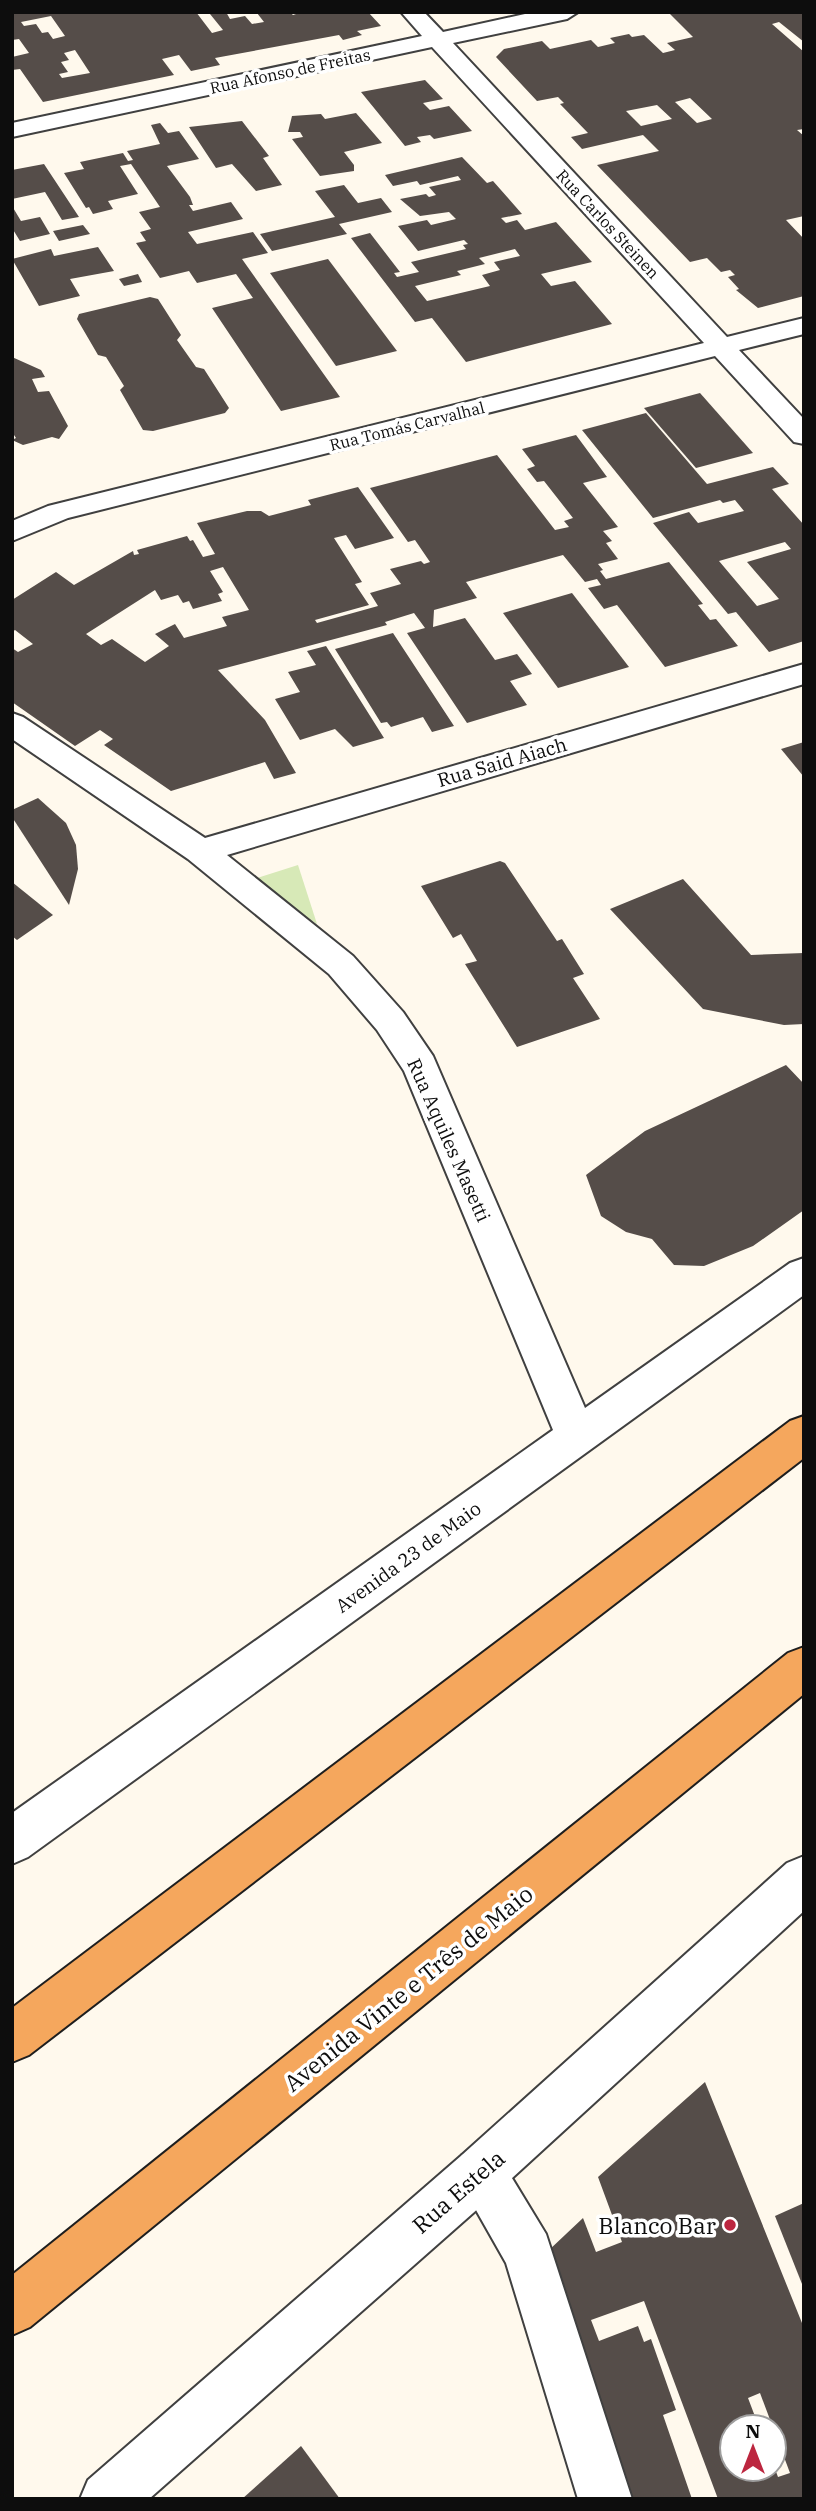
<svg xmlns="http://www.w3.org/2000/svg" width="816" height="2511" viewBox="0 0 816 2511" font-family="'IBM Plex Serif',serif">
	<rect width="100%" height="100%" fill="#fff9ed"/>
	<!-- green -->
	<polygon fill="#d7e9b7" points="298,865 317,924 251,880"/>
	<!-- building -->
	<g fill="#554d49" fill-rule="evenodd">
		<path d="M12,12H196L212,33L223,30L210,14L218,12H226L230,19L245,16L252,24L264,22L257,13L259,12H290L293,15L302,12H368L381,26L357,31L362,35L343,40L339,35L215,58L220,65L191,71L179,55L162,59L174,75L43,102L20,69L12,70V57L29,53L19,39L12,40ZM51,16L65,36L53,39L48,32L42,33L36,24L24,26L21,22ZM75,50L90,73L62,78L59,74L68,72L61,62L69,60L64,53Z"/>
		<path d="M680,12H804V42L779,22L772,24L804,52V129L797,130L804,136V216L786,220L804,239V296L758,308L736,290L739,289L728,277L735,275L730,270L721,272L707,258L690,262L597,165L659,151L643,135L582,149L571,137L588,133L560,104L564,103L558,97L537,101L496,57L504,49L542,41L550,49L591,40L598,47L615,43L610,38L629,34L632,37L644,35L663,53L675,50L667,43L693,37L670,14ZM690,98L712,119L697,123L675,102ZM657,105L672,119L641,126L626,111Z"/>
		<polygon points="425,80 443,99 423,103 430,110 449,106 472,131 434,139 430,135 417,137 421,142 405,146 361,92"/>
		<polygon points="356,113 382,143 344,152 354,165 354,171 320,176 292,139 303,137 300,132 288,132 292,116 321,114 325,119"/>
		<polygon points="242,121 269,156 263,158 282,185 256,191 232,164 216,168 189,127"/>
		<polygon points="160,123 168,133 179,131 199,159 167,166 190,197 193,205 189,205 193,211 231,202 243,219 188,232 197,244 253,232 268,253 242,259 340,397 281,411 212,308 253,298 236,274 197,283 189,271 160,278 136,243 146,241 140,232 151,229 139,212 160,207 131,164 120,166 138,194 108,201 113,209 93,214 89,207 86,208 64,173 84,169 80,162 123,153 128,161 133,160 127,151 160,144 151,125"/>
		<path d="M462,157L487,183L493,181L522,214L501,218L506,223L517,220L525,230L556,222L592,262L541,274L551,286L575,281L612,324L466,362L432,318L415,322L351,238L370,233L400,272L394,273L397,277L419,272L411,262L466,249L463,245L468,244L464,240L418,251L398,226L427,220L431,225L456,219L449,212L420,216L400,199L426,194L429,197L436,195L429,187L461,180L458,176L420,185L417,181L393,186L385,175ZM515,249L520,256L494,262L500,270L482,275L490,286L427,301L415,286L461,275L457,271L485,264L479,258Z"/>
		<polygon points="44,164 79,217 62,220 45,192 12,199 12,170"/>
		<polygon points="344,185 358,203 381,198 392,212 339,224 347,234 272,251 260,234 335,217 315,191"/>
		<polygon points="12,206 21,221 40,217 50,234 20,241 12,228"/>
		<polygon points="83,225 90,234 59,241 53,231"/>
		<polygon points="98,247 114,271 70,279 80,296 39,306 12,259 51,249 54,256"/>
		<polygon points="328,259 397,351 336,366 270,273"/>
		<polygon points="138,274 142,282 124,286 119,279"/>
		<polygon points="150,297 158,299 181,335 177,340 196,367 204,369 229,408 225,413 153,431 143,430 120,390 124,386 106,357 98,355 77,319 79,314"/>
		<polygon points="12,357 41,370 45,377 32,379 38,392 49,391 68,426 59,439 52,437 23,445 12,440 16,438 12,432"/>
		<polygon points="700,393 753,453 696,468 644,408"/>
		<path d="M646,413L707,484L773,467L789,484L772,489L804,525V641L769,652L736,612L728,614L653,523L689,512L698,523L744,511L735,500L723,503L720,500L653,518L582,430ZM785,542L791,549L747,562L779,599L757,606L719,561Z"/>
		<path d="M576,435L607,477L583,483L618,527L603,531L612,541L606,543L618,559L598,564L603,570L600,571L606,579L669,562L703,604L698,605L710,620L716,619L738,646L665,667L617,605L604,609L588,588L601,585L597,579L585,582L563,555L466,582L477,598L434,610L433,627L465,618L495,660L517,654L532,674L510,681L527,705L467,723L407,633L425,628L414,613L385,622L387,625L218,670L265,720L296,773L274,779L265,762L171,791L104,745L113,739L100,730L75,746L12,702V648L18,652L33,644L15,630L12,632V600L56,572L74,585L133,551L134,555L139,554L137,550L187,536L190,541L193,540L203,557L215,554L197,523L247,511H261L269,516L311,505L308,500L358,487L394,538L355,549L346,535L334,538L362,582L355,584L369,605L315,620L317,623L378,606L370,593L401,584L390,569L421,561L424,564L430,562L415,540L408,542L370,488L497,455L555,530L569,527L564,521L573,518L544,481L537,482L527,469L535,466L522,449ZM223,567L249,610L222,617L227,626L184,638L175,624L155,634L169,646L145,662L112,639L101,645L86,634L155,590L161,600L178,595L183,603L189,601L193,609L222,601L218,594L223,592L210,571Z"/>
		<polygon points="572,593 629,667 558,688 503,613"/>
		<polygon points="393,633 454,726 432,732 423,717 391,727 387,722 381,723 335,649"/>
		<polygon points="326,646 384,738 353,747 335,729 300,740 275,699 300,692 288,672 316,665 307,651"/>
		<polygon points="804,742 804,777 781,749"/>
		<polygon points="38,798 66,823 76,845 78,869 69,905 12,817 12,810"/>
		<polygon points="500,861 505,863 557,941 562,939 584,974 573,978 600,1019 517,1047 465,964 477,961 461,934 453,938 421,886"/>
		<polygon points="683,879 751,955 804,953 804,1024 784,1025 703,1009 610,909"/>
		<polygon points="12,882 53,915 17,940 12,936"/>
		<polygon points="786,1065 804,1084 804,1210 753,1246 704,1266 674,1265 652,1239 626,1232 601,1216 586,1175 645,1131"/>
		<path d="M705,2082L804,2328V2499H718L644,2301L591,2320L599,2341L638,2326L644,2342L651,2339L676,2410L663,2415L692,2499H633L548,2251L583,2218L596,2252L622,2242L598,2177ZM760,2393L790,2473L778,2477L775,2469H732V2427H759L748,2398Z"/>
		<polygon points="804,2203 804,2289 775,2216"/>
		<polygon points="301,2446 340,2499 242,2499"/>
	</g>
	<g fill="none" stroke-linecap="round" stroke-linejoin="round">
		<!-- pedestrian casing -->
		<g stroke="#404040" stroke-width="4">
			<polygon id="pedestrian" points="480,2148 498,2155 546,2234 632,2499 578,2499 506,2263 455,2173 462,2155"/>
		</g>
		<!-- minor casing -->
		<g stroke="#404040" stroke-width="4">
			<g id="minor">
				<polygon points="401,12 424,12 443,32 534,12 578,12 567,19 453,43 727,337 804,318 804,334 739,350 804,419 804,444 794,442 715,356 68,518 12,541 12,521 48,506 704,343 432,47 12,137 12,123 422,36"/>
				<polygon points="804,664 804,684 227,855 353,956 403,1012 433,1056 585,1408 790,1263 804,1258 804,1295 28,1857 12,1864 12,1813 553,1430 404,1071 377,1030 329,974 188,859 12,739 12,713 23,717 205,838"/>
				<polygon points="804,1856 804,1911 498,2191 149,2499 80,2499 88,2480 462,2155 787,1863"/>
			</g>
		</g>
		<!-- trunk casing -->
		<g stroke="#1e1e1e" stroke-width="4">
			<g id="trunk">
				<polygon points="804,1416 804,1458 29,2055 12,2062 12,2008 790,1421"/>
				<polygon points="804,1647 804,1694 30,2327 12,2335 12,2275 788,1653"/>
			</g>
		</g>
		<!-- pedestrian -->
		<use href="#pedestrian" fill="#fff" fill-rule="evenodd"/>
		<!-- minor -->
		<use href="#minor" fill="#fff" fill-rule="evenodd"/>
		<!-- trunk -->
		<use href="#trunk" fill="#f5a75d" fill-rule="evenodd"/>
	</g>
	<!-- markers -->
	<circle fill="#bc263f" stroke="#fff" stroke-width="2.5" cx="730" cy="2225" r="7"/>
	<g text-anchor="middle" dominant-baseline="central" stroke-width="7" stroke-linejoin="round" paint-order="stroke">
		<!-- far-street labels -->
		<g font-size="16" fill="#0d0d0d" stroke="#fff">
			<text transform="translate(290 71) rotate(-12)">Rua Afonso de Freitas</text>
			<text transform="translate(608 224) rotate(47)">Rua Carlos Steinen</text>
			<text transform="translate(407 426) rotate(-14)">Rua Tomás Carvalhal</text>
		</g>
		<!-- street labels -->
		<g font-size="19" fill="#0d0d0d" stroke="#fff">
			<text transform="translate(502 762) rotate(-16)">Rua Said Aiach</text>
			<text transform="translate(449 1140) rotate(66)">Rua Aquiles Masetti</text>
			<text transform="translate(408 1557) rotate(-36)">Avenida 23 de Maio</text>
		</g>
		<!-- near-street labels -->
		<g font-size="23" fill="#0d0d0d" stroke="#fff">
			<text transform="translate(408 1988) rotate(-39)">Avenida Vinte e Três de Maio</text>
			<text transform="translate(458 2191) rotate(-41)">Rua Estela</text>
		</g>
		<!-- near-poi labels -->
		<g font-size="23" fill="#0d0d0d" stroke="#fff" text-anchor="end">
			<text x="716" y="2225">Blanco Bar</text>
		</g>
	</g>
	<!-- border -->
	<rect width="816" height="2511" fill="none" stroke="#0d0d0d" stroke-width="28"/>
	<!-- north arrow -->
	<g transform="translate(753 2448)"><circle r="33" fill="#ffffff" stroke="#9e9e9e" stroke-width="2"/>
	<path d="M0-5L12 26L0 18L-12 26Z" fill="#bc263f"/>
	<text y="-10" font-size="19" font-weight="bold" text-anchor="middle" fill="#0d0d0d">N</text>
	</g>
</svg>
